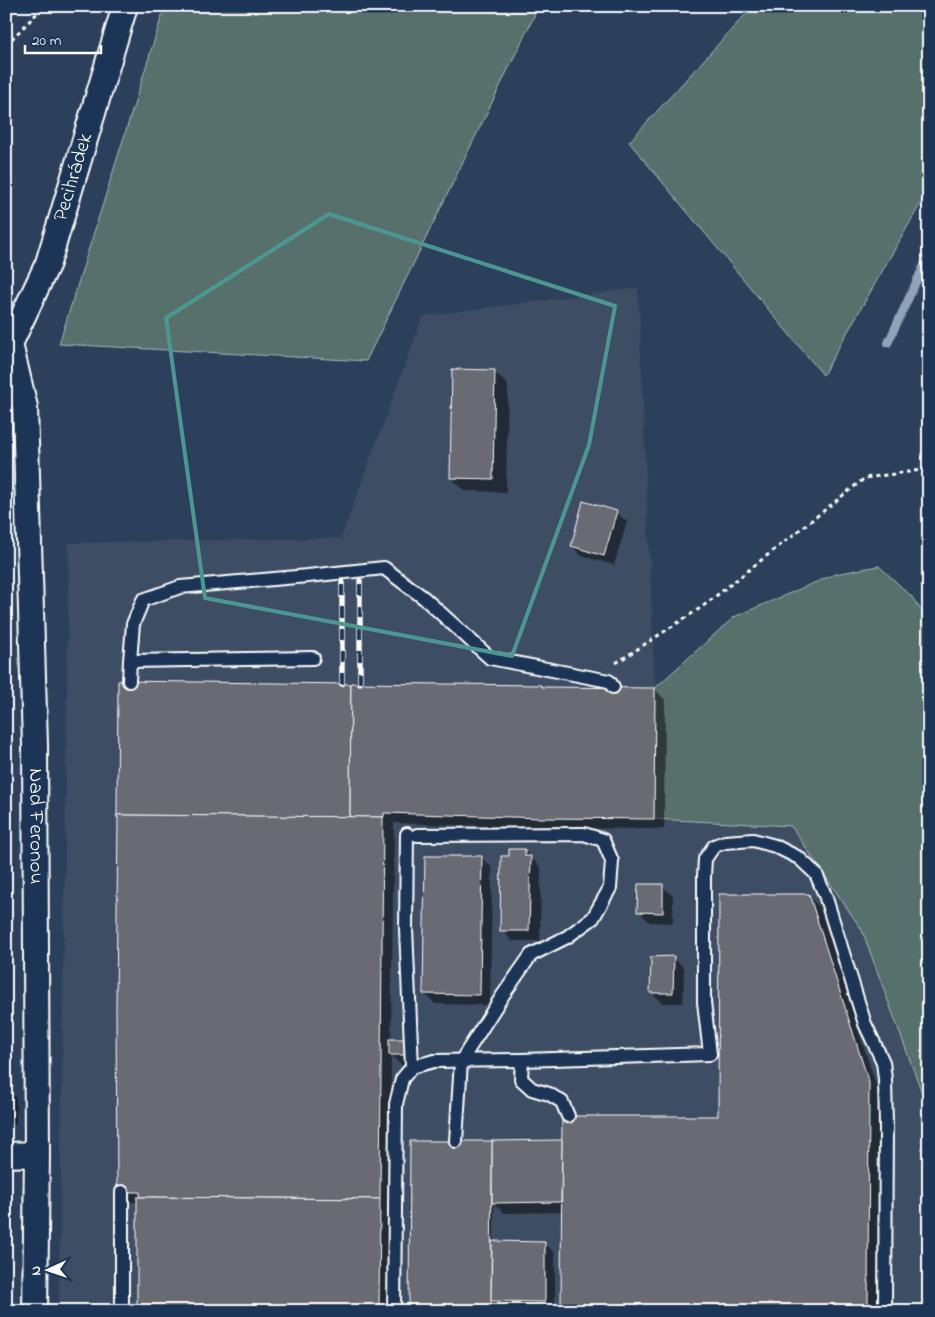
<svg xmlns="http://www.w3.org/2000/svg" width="935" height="1317" viewBox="0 0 935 1317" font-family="'Indie Flower',sans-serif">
	<rect width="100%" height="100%" fill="#2c405c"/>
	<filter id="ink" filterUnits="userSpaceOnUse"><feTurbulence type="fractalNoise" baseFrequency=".02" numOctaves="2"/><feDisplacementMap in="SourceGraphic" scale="10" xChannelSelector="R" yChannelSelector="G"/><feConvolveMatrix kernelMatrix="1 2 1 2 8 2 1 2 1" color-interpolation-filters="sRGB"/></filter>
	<g filter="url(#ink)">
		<!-- built -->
		<polygon fill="#3e4d63" points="638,288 655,688 654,819 791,825 862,929 929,1112 929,1311 59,1311 69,543 341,538 423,316"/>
		<!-- green -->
		<g fill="#58706c" stroke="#acb8b6">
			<polygon points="165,6 539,6 366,361 59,344"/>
			<polygon points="753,6 929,6 929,189 823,375 629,142"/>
			<polygon points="879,566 912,597 929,622 929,1112 862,930 791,826 654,819 655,688 734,617 835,574"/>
		</g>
		<!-- shadow -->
		<g fill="#0007">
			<polygon points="494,371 508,385 506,492 465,491 451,478"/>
			<polygon points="616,512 627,522 614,565 582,556 572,546"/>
			<polygon points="543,688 655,689 665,700 664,829 554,828 394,823 391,1040 405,1040 416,1065 401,1065 391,1055 389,1311 138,1311 138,1202 128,1202 118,1192 119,818 118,817"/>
			<polygon points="525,850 541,868 540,941 512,941 502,930 510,857"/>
			<polygon points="482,858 492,868 490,1005 435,1004 425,994"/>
			<polygon points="662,886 673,896 673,923 649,922 639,911"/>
			<polygon points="808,896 819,906 879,1095 879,1311 562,1311 563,1212 504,1213 494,1204 494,1242 544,1243 555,1253 555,1311 503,1311 494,1302 494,1311 411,1311 492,1142 563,1141 720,1117"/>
			<polygon points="673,957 684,968 683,1003 662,1003 651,992"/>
			<polygon points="6,1088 16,1098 16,1124 6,1124"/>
		</g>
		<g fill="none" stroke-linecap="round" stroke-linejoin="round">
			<!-- stream -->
			<polyline stroke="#90a3b9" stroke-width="8" points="888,343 929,254"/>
		</g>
		<!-- building -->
		<g fill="#696a72" stroke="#fff">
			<polygon points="452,369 495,370 493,479 450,478"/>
			<polygon points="583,501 617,511 604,556 571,546"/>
			<polygon points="118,681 351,684 350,817 117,815"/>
			<polygon points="351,683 541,685 542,687 655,688 654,819 543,818 384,813 384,817 350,817"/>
			<polygon points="117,815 383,817 380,1199 140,1197 140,1192 117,1192 116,1006 118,817 116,817"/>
			<polygon points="509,849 525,849 525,856 531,856 529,931 500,931 501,856 509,856"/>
			<polygon points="425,856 482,856 480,995 423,994"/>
			<polygon points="638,884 663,884 663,913 637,912"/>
			<polygon points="719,894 809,894 869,1083 868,1311 561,1311 562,1116 718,1116"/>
			<polygon points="674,956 673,993 650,993 651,957"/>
			<rect x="389" y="1039" width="16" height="16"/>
			<polygon points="562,1140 561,1202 492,1203 492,1141"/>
			<polygon points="410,1141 492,1141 491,1311 409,1311"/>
			<polygon points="137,1197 380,1199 379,1311 137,1311"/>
			<polygon points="492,1241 545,1242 545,1302 491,1301"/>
		</g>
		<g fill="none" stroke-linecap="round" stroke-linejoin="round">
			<!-- lane casing -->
			<g stroke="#fff" stroke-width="16">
				<g id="lane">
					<polyline points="130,661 313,658"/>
					<polyline points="129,681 130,661 133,624 143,600 180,587 308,576 384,568 424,598 490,658 609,681 613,687"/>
					<polyline points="407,834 406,929 412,1067"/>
					<polyline points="417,835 584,834 603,840 612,861 610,888 593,918 567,937 531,955 503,995 461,1061 456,1141"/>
					<polyline points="522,1060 521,1079 532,1089 549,1094 562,1102 568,1116"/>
					<polyline points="122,1311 122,1192"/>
					<polyline points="394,1311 396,1104 402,1079 412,1067 434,1061 522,1060 710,1054 704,1002 704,876 705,859 714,846 725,842 753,840 775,846 799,858 816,874 825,895 865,1024 883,1062 885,1079 886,1125 885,1311"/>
				</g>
			</g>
			<!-- street casing -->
			<g stroke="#fff" stroke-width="28">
				<g id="street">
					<path id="s1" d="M6,334L10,344L25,407L35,745L37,1154L35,1311"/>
					<path id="s2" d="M10,344L48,263L125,6"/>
					<polyline points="6,1155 37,1154"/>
				</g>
			</g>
			<!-- path -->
			<g stroke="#fff" stroke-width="3" stroke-dasharray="4 4" stroke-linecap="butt">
				<polyline points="6,45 44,6"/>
				<polyline points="616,663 702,607 865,478 929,469"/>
			</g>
			<!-- lane -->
			<use href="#lane" stroke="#1d3557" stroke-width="12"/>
			<!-- street -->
			<use href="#street" stroke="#1d3557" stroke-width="24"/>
			<!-- rail casing -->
			<g stroke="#fff" stroke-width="5.5">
				<g id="rail">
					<polyline points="360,683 360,581"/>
					<polyline points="342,684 342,581"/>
				</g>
			</g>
			<!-- rail -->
			<use href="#rail" stroke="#1d3557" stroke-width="4" stroke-dasharray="11" stroke-linecap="butt"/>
		</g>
	</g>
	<!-- marked area -->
	<path fill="none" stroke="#4b9892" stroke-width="4" stroke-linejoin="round" d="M329,214L615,306L589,445L512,656L205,598L166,318Z"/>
	<g text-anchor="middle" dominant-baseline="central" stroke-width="5" stroke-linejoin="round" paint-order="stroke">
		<!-- street labels -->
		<g font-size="21" fill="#fff" stroke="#1d3557">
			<text stroke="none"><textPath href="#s2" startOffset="179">Pecihrádek</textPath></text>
			<text stroke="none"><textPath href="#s1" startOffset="495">Nad Feronou</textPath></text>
		</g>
	</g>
	<!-- margin -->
	<rect width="935" height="1317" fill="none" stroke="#1d3557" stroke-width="25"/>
	<rect x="12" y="12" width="910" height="1292" fill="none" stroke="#fff" stroke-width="2" filter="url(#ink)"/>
	<!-- north arrow -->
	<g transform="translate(48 1270) rotate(267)" stroke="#1d3557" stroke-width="4" paint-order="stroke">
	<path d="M0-4L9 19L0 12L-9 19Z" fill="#ffffff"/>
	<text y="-8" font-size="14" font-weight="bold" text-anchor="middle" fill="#ffffff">N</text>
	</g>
	<!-- scale -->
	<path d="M25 45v8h76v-8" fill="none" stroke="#ffffff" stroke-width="2.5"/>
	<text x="32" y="45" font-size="15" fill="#ffffff" stroke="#1d3557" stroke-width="4" paint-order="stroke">20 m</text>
</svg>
